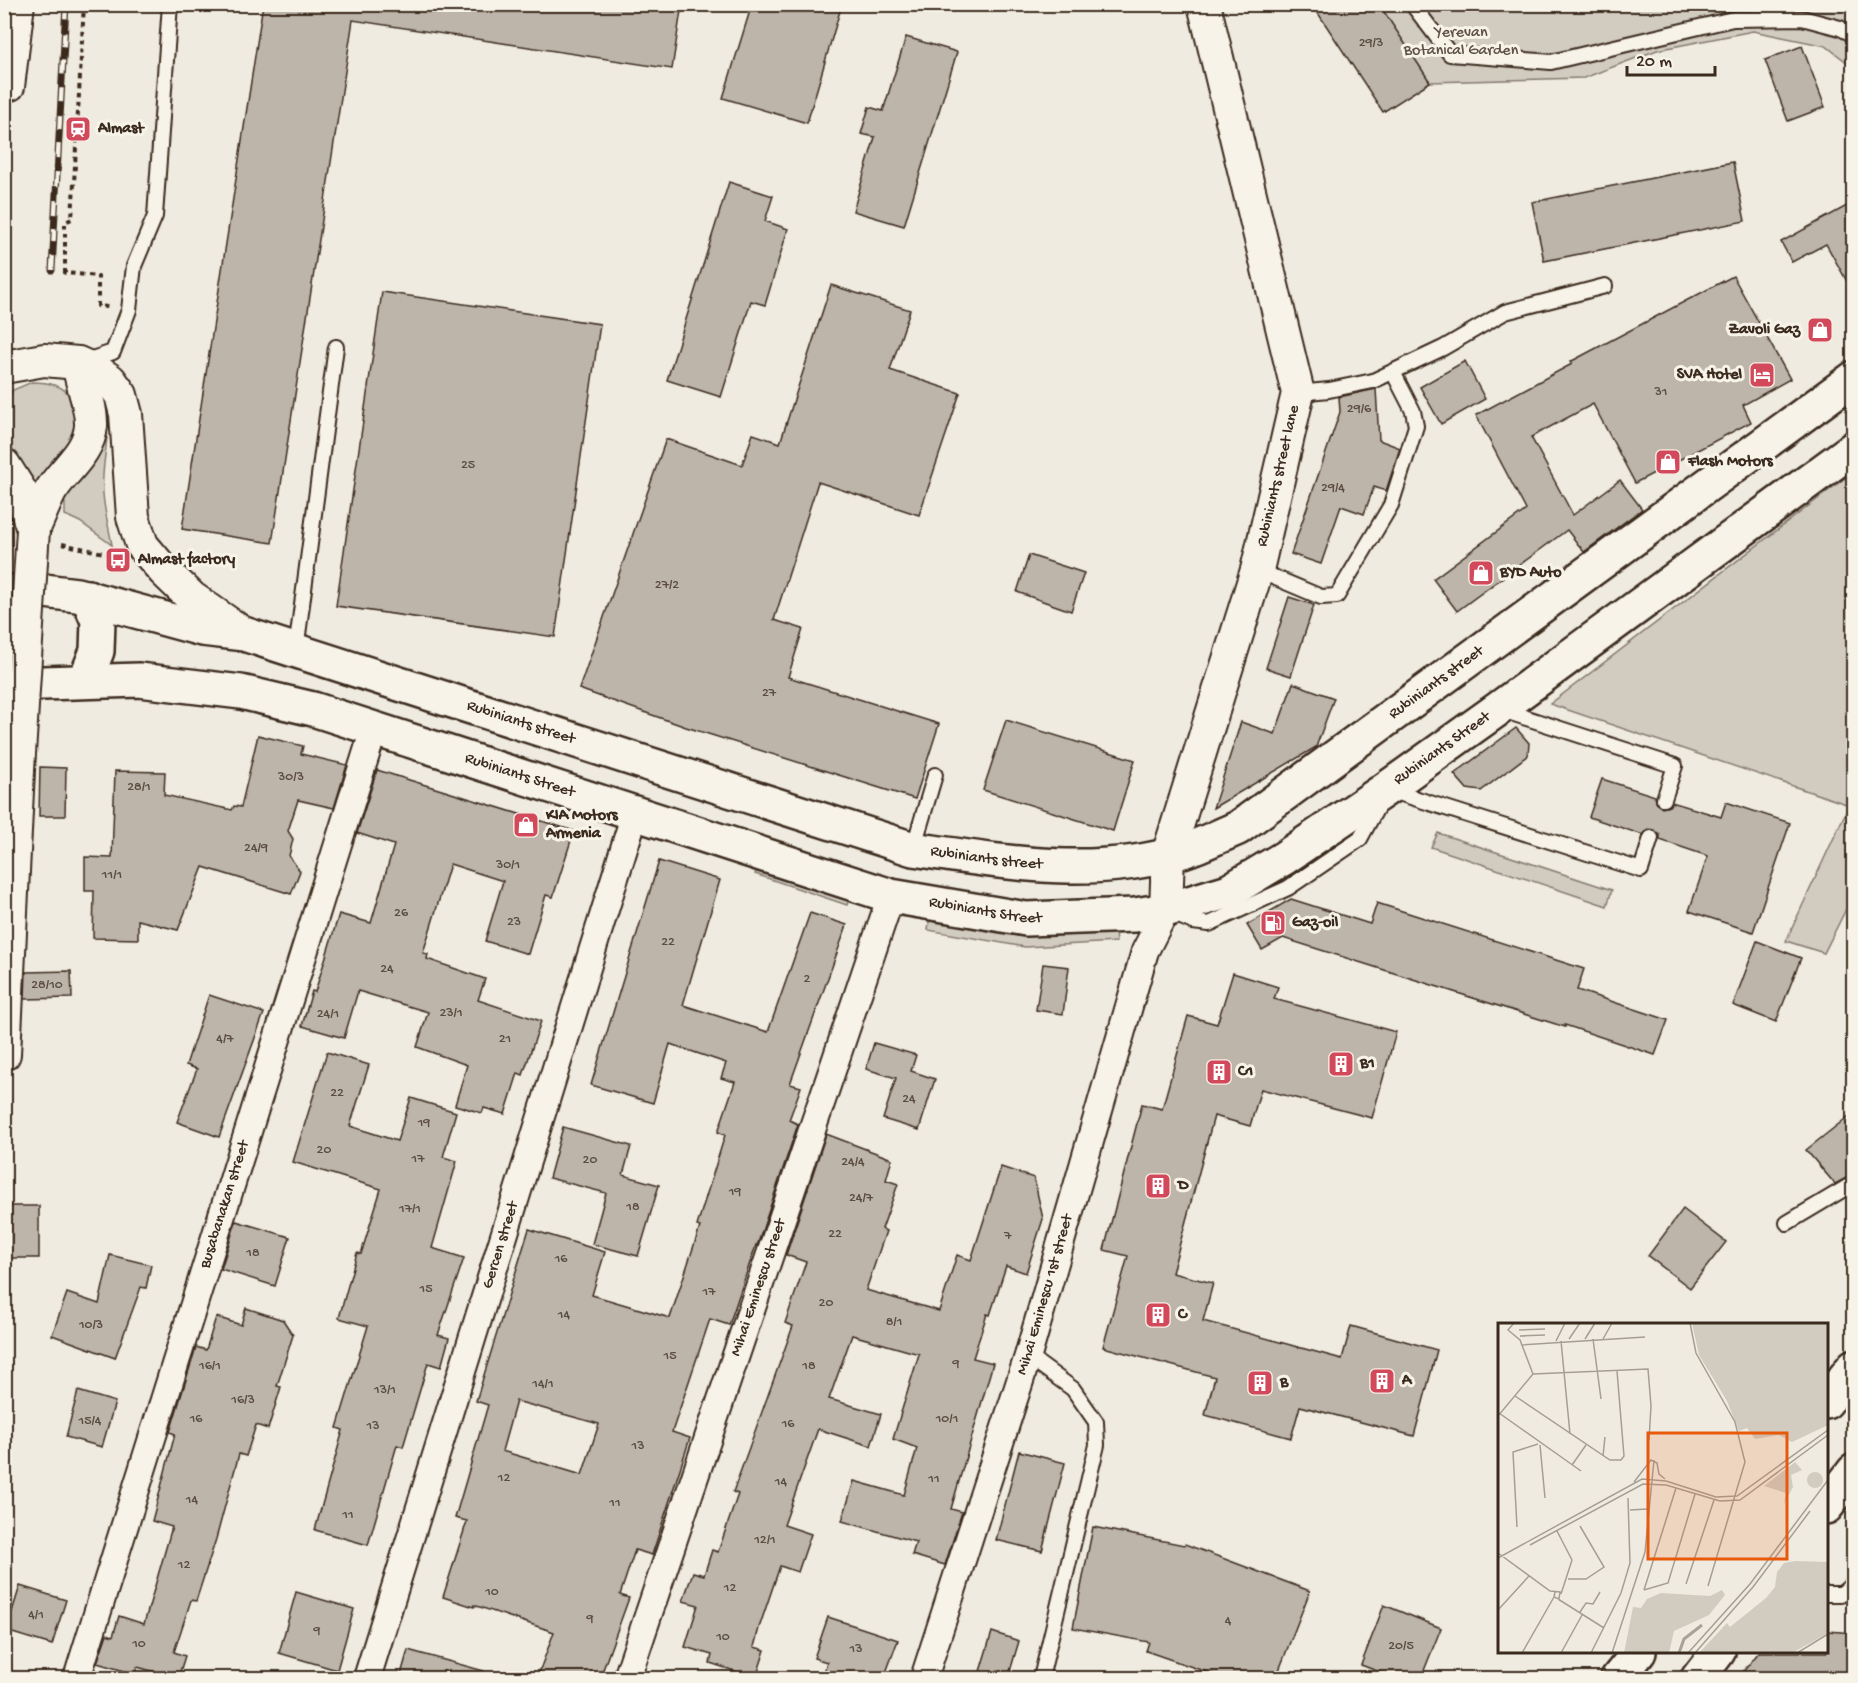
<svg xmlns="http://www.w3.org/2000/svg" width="1858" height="1683" viewBox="0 0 1858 1683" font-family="'Gochi Hand',sans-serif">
	<rect width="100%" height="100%" fill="#efebe0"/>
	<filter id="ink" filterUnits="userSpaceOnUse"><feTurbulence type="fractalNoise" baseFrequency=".0167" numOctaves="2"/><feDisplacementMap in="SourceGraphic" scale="12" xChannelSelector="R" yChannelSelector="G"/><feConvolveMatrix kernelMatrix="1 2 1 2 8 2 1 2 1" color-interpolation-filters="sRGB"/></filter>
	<g filter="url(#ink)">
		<!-- green -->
		<g fill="#d1cbc0" stroke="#867a6f" stroke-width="1.5">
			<polygon points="1379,5 1853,5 1853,67 1826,46 1753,31 1657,50 1584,78 1430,82"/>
			<path d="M32,382C71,382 75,398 79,432L36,492L5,446V401L13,390Z"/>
			<path d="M106,411C110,434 104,453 103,476C101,500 108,522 112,545L80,522L65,515V503H60Z"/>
			<polygon points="1853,472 1853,895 1824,953 1786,941 1849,805 1550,704"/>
			<polygon points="1438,833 1612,890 1607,906 1431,847"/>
			<polygon points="760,862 851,892 847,905 755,874"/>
			<polygon points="930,914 1114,924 1116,942 1025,947 928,930"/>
		</g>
		<!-- building -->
		<g fill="#bdb5aa" stroke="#3b2a1e" stroke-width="1.5" fill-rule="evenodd">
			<polygon points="263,4 682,4 672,69 353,20 272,543 182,529"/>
			<polygon points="752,4 842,4 807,123 723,98"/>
			<polygon points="1312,4 1379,4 1430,82 1383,112"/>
			<polygon points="906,37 957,52 904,226 853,211 875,137 861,134 869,107 883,111"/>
			<polygon points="1802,46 1825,107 1788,121 1765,60"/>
			<polygon points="1733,162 1745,221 1544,261 1532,202"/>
			<polygon points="729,182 773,196 765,221 788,229 765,305 751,301 721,397 667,380"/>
			<polygon points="1854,202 1854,294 1826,244 1792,262 1781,242"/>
			<polygon points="1733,276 1790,379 1743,405 1751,422 1635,483 1593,404 1531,437 1573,515 1620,480 1642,509 1584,552 1567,530 1457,611 1433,579 1526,510 1476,415 1572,364 1570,362"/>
			<polygon points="831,285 910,310 890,370 960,393 919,515 818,482 774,620 803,629 788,677 939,724 915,799 686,727 579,689 666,439 742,465 753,434 780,443"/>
			<polygon points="382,292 600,324 555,637 336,606"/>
			<polygon points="1465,361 1485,399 1441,424 1420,387"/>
			<polygon points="1376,389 1379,440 1400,448 1386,491 1374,487 1364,514 1341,506 1321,564 1291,554 1340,412 1339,397"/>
			<polygon points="1029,555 1084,573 1071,611 1017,592"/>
			<polygon points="1289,597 1314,605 1291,676 1266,668"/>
			<polygon points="1293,683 1334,698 1316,747 1213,808 1241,722 1275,734"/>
			<polygon points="1006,720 1135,760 1113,831 983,790"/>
			<polygon points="1516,728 1529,743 1528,755 1481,791 1467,789 1454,774"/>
			<polygon points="258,735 303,746 301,754 347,765 334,808 298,800 288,831 293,839 289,856 300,871 291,894 203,867 178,930 138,920 138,939 93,938 94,891 85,891 85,857 112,858 115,771 165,772 164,795 232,810 234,806 241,807"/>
			<polygon points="40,767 66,768 65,816 39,816"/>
			<polygon points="377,770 574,831 553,897 546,895 528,954 485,941 503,881 450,864 423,953 428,954 427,959 485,979 478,1000 541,1021 523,1075 518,1073 505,1114 484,1108 482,1113 455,1105 467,1065 417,1047 428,1012 358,991 344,1038 302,1026 312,991 315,992 339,914 371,923 394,845 357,833"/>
			<polygon points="1602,779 1655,796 1657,804 1662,808 1669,806 1672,802 1721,817 1726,802 1790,823 1753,932 1689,911 1708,856 1660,840 1660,835 1654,830 1648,829 1643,835 1589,817"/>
			<path d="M659,861L720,880L683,1005L768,1032L810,913L847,925L790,1084L801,1087L789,1120L798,1124L757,1246L756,1245L729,1325L710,1319L672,1432L690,1438L652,1555L635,1550L620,1595L629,1598L600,1678H537L554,1632L474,1605V1607L443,1597L467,1521L455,1518L488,1405L476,1401L529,1229L605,1252L592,1295L670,1318L700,1227L697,1226L725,1135L718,1132L735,1082L721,1078L726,1063L670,1044L653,1103L591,1085ZM516,1401L599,1424L582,1475L502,1451Z"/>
			<polygon points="1291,899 1370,924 1377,903 1584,969 1577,990 1668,1020 1655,1055 1565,1025 1565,1027 1283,938 1262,950 1247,925"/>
			<polygon points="1757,941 1801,958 1776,1022 1733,1005"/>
			<polygon points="1043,964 1069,967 1063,1014 1036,1010"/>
			<polygon points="71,971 72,998 25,999 26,972"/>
			<polygon points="1233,973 1278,987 1274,999 1396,1032 1372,1118 1261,1089 1250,1126 1214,1116 1172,1273 1213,1283 1203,1321 1342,1359 1351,1326 1437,1350 1414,1436 1300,1406 1291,1438 1205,1415 1215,1377 1103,1347 1128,1256 1104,1250 1142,1104 1162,1109 1188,1016 1217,1024"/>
			<polygon points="209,995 264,1013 219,1137 177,1122 197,1069 186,1065"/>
			<polygon points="874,1043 916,1055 911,1071 935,1079 919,1130 883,1119 896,1078 866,1069"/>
			<polygon points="327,1052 369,1065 350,1126 397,1141 411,1098 456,1112 443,1157 457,1161 432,1248 464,1258 438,1335 449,1338 441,1367 428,1363 403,1447 397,1445 368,1545 315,1530 343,1430 337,1428 368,1326 339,1318 357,1253 361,1254 381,1189 293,1162"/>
			<polygon points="1854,1112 1854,1174 1835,1184 1806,1150"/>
			<polygon points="563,1127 631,1146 623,1175 659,1185 638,1256 592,1244 606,1193 549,1178"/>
			<polygon points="826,1134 892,1159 886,1180 898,1184 882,1229 886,1231 866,1290 939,1311 957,1255 971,1260 1001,1167 1034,1178 1043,1219 1026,1273 1006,1266 990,1315 987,1314 973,1358 993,1363 951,1509 962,1512 945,1565 912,1555 916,1542 842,1521 854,1481 904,1495 917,1448 893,1439 919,1354 852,1335 829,1399 881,1414 871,1446 818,1429 784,1525 811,1534 798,1572 780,1566 759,1628 754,1647 765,1650 756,1678 710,1663 712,1655 685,1647 698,1605 683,1601 693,1572 704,1575 712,1550 718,1552 738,1494 733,1492 793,1326 785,1323 806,1262 786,1255"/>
			<rect x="7" y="1206" width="32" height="52"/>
			<polygon points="1683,1209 1726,1242 1690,1288 1648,1256"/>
			<polygon points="236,1221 290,1237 275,1286 221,1269"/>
			<polygon points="110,1255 151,1265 146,1288 141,1287 115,1358 52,1335 67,1293 99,1304"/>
			<polygon points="246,1308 283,1320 293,1335 277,1386 281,1387 268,1429 256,1425 246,1456 239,1454 216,1539 196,1601 191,1600 174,1652 185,1656 178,1678 137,1667 135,1674 97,1663 107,1634 113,1636 119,1616 144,1624 172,1527 152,1521 175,1434 170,1432 196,1347 206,1350 216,1317 241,1325"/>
			<polygon points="78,1391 115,1402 102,1447 66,1437"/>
			<polygon points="1019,1451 1065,1463 1042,1551 996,1540"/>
			<polygon points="1093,1527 1184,1545 1185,1544 1310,1591 1276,1678 1224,1678 1146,1651 1149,1642 1073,1628"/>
			<polygon points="20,1586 66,1600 52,1645 6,1631"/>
			<polygon points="296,1592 354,1609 337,1670 279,1653"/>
			<polygon points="1384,1605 1441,1628 1421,1678 1396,1678 1361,1665"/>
			<polygon points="828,1617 898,1640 884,1678 822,1678 827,1662 814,1658"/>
			<polygon points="1827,1631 1854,1633 1854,1678 1738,1678 1759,1652 1827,1652"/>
			<polygon points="992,1632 1019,1641 1008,1678 978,1678"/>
			<polygon points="408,1650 484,1671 483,1678 400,1678"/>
		</g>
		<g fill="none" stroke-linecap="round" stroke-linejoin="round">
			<!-- service casing -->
			<g stroke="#3b2a1e" stroke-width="18">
				<g id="service">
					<polyline points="1412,4 1450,54 1551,62 1733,19 1802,18 1840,28 1854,35"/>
					<polyline points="86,361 113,352 129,310 134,266 155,216 170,4"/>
					<polyline points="1298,393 1329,390 1373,381 1443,348 1505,312 1605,286"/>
					<polyline points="1257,570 1321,597 1337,596 1391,505 1416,426 1413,411 1393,372"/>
					<polyline points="296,650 336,347"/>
					<polyline points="1502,710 1675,766 1664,799"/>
					<polyline points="1389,790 1641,870 1651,838"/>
					<polyline points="913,849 935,775"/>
					<polyline points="1174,914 1193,922 1209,924 1288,888 1360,839 1379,804"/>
					<polyline points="1787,1223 1854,1183"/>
					<polyline points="1028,1356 1073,1389 1096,1422 1097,1445 1041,1678"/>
					<polyline points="1826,1594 1841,1594 1854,1583"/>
				</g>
			</g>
			<!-- minor casing -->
			<g stroke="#3b2a1e" stroke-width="30">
				<g id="minor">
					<polyline points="11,87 21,4"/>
					<path id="s1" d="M77,1678L374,729"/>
					<path id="s2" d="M367,1678L635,813"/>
					<path id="s3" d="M627,1678L891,896"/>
					<path id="s4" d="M924,1678L1028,1356L1145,951L1166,910"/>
				</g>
			</g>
			<!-- tertiary casing -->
			<g stroke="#3b2a1e" stroke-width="36">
				<g id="tertiary">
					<polyline points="4,367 44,360 78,363 97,371 110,380 121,395 126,414 133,517 142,545 164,571 192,598 244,634"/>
					<polyline points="4,465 21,492 33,530"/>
					<path d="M33,530C39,518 44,504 50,492C63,470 89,453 91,426C92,405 81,384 78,363"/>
					<path id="s5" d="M1166,910L1168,855L1257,570L1298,393L1204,4"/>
					<polyline points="4,1054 18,770"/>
				</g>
			</g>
			<!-- primary casing -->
			<g stroke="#3b2a1e" stroke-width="38">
				<g id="primary">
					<path id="s6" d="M4,593L36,590L77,595L202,629L244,634L913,849C1002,862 1094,879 1183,851C1202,845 1219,836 1238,828L1854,378"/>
					<path id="s7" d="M4,680L11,684L139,680L241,692L313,709L891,896L1026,919L1135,915L1166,910L1229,891L1284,858L1386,789L1498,709L1854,448"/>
					<polyline points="85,681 97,651 98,621 88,597"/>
				</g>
			</g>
			<!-- trunk casing -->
			<g stroke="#3b2a1e" stroke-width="38">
				<g id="trunk">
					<polyline points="1826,1402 1854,1366"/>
					<polyline points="1826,1507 1854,1471"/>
					<polyline points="1618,1678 1639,1652"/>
					<polyline points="1698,1678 1718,1652"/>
				</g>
			</g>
			<!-- path -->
			<g stroke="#3b2a1e" stroke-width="4" stroke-dasharray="4.5 4.5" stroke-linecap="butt">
				<polyline points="84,4 72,219 65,222 65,273 98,276 98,306 108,307"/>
				<polyline points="62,544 113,555"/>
			</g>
			<!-- service -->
			<use href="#service" stroke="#f7f3e8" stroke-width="14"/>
			<!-- minor -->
			<use href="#minor" stroke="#f7f3e8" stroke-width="26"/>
			<!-- tertiary -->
			<use href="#tertiary" stroke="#f7f3e8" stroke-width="32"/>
			<!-- primary -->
			<use href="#primary" stroke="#f7f3e8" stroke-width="33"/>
			<!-- trunk -->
			<use href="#trunk" stroke="#f7f3e8" stroke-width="33"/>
			<!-- rail casing -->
			<g stroke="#3b2a1e" stroke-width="7">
				<polyline id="rail" points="52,270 66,4"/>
			</g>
			<!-- rail -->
			<use href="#rail" stroke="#f7f3e8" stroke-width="4.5" stroke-dasharray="14" stroke-linecap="butt"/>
			<!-- tertiary-bridge casing -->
			<g stroke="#3b2a1e" stroke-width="36" stroke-linecap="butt">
				<polyline id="tertiary-bridge" points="18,770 33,530"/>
			</g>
			<!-- tertiary-bridge -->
			<use href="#tertiary-bridge" stroke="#f7f3e8" stroke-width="32"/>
		</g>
	</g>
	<!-- icons -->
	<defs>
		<g id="station-square" transform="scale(1.35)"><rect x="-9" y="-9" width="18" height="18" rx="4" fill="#d1495b" stroke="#f7f3e8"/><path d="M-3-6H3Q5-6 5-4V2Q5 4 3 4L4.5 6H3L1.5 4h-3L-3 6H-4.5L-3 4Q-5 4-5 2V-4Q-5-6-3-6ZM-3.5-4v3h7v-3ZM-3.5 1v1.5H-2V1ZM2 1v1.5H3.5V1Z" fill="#fff"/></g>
		<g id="shop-square" transform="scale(1.35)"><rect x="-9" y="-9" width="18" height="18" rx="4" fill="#d1495b" stroke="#f7f3e8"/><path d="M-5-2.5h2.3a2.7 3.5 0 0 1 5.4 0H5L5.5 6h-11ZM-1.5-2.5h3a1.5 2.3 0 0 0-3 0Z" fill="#fff"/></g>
		<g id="hotel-square" transform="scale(1.35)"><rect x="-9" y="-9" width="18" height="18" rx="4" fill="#d1495b" stroke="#f7f3e8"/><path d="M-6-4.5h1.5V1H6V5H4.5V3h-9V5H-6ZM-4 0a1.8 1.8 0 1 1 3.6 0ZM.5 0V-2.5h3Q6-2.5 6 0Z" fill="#fff"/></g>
		<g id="bus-square" transform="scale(1.35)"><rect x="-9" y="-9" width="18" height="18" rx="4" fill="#d1495b" stroke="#f7f3e8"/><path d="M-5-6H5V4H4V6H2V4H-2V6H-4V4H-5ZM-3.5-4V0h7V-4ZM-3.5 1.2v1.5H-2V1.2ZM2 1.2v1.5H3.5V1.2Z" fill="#fff"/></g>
		<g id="fuel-square" transform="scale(1.35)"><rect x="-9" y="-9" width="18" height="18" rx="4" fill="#d1495b" stroke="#f7f3e8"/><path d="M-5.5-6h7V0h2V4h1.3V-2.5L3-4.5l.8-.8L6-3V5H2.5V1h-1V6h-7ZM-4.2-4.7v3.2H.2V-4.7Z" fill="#fff"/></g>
		<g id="building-square" transform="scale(1.35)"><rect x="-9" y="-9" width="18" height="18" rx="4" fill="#d1495b" stroke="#f7f3e8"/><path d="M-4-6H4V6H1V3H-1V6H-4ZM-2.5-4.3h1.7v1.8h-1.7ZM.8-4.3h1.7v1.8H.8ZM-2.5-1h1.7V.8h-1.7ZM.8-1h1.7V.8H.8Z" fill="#fff"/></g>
	</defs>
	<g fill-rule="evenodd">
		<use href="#station-square" x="78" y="129"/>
		<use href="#shop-square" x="1820" y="330"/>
		<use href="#hotel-square" x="1762" y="375"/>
		<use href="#shop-square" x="1668" y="462"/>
		<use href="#bus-square" x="118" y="560"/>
		<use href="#shop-square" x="1481" y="573"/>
		<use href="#shop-square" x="526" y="825"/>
		<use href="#fuel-square" x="1273" y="923"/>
		<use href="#building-square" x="1341" y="1064"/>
		<use href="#building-square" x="1219" y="1072"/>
		<use href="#building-square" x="1158" y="1186"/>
		<use href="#building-square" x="1158" y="1315"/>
		<use href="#building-square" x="1382" y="1381"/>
		<use href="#building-square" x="1260" y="1383"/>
	</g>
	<g text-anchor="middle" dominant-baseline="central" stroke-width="6" stroke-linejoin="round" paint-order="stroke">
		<!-- number labels -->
		<g font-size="14" fill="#5c4d41">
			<text x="1371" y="43">29/3</text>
			<text x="1661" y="392">31</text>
			<text x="1359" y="409">29/6</text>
			<text x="468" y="465">25</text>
			<text x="1333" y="488">29/4</text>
			<text x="667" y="585">27/2</text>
			<text x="769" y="693">27</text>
			<text x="291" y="777">30/3</text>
			<text x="139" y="787">28/1</text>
			<text x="256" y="848">24/9</text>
			<text x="508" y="865">30/1</text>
			<text x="112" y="875">11/1</text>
			<text x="401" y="913">26</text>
			<text x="514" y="922">23</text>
			<text x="668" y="942">22</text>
			<text x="387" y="969">24</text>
			<text x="807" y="979">2</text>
			<text x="47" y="985">28/10</text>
			<text x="451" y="1013">23/1</text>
			<text x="328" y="1014">24/1</text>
			<text x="225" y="1039">4/7</text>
			<text x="505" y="1039">21</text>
			<text x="337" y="1093">22</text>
			<text x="909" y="1099">24</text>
			<text x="424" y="1123">19</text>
			<text x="324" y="1150">20</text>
			<text x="418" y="1159">17</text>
			<text x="590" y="1160">20</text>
			<text x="853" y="1162">24/4</text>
			<text x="735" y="1192">19</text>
			<text x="861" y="1198">24/7</text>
			<text x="633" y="1207">18</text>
			<text x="410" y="1209">17/1</text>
			<text x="835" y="1234">22</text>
			<text x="1008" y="1236">7</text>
			<text x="253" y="1253">18</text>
			<text x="561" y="1259">16</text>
			<text x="426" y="1289">15</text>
			<text x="709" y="1292">17</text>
			<text x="826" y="1303">20</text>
			<text x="564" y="1315">14</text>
			<text x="894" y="1322">8/1</text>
			<text x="91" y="1325">10/3</text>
			<text x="670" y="1356">15</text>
			<text x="956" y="1364">9</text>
			<text x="210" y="1366">16/1</text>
			<text x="809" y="1366">18</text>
			<text x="543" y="1384">14/1</text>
			<text x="385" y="1390">13/1</text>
			<text x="243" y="1400">16/3</text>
			<text x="196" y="1419">16</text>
			<text x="947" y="1419">10/1</text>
			<text x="90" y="1421">15/4</text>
			<text x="788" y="1424">16</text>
			<text x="373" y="1426">13</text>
			<text x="638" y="1446">13</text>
			<text x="504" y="1478">12</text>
			<text x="934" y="1479">11</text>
			<text x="781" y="1482">14</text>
			<text x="192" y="1500">14</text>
			<text x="615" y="1503">11</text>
			<text x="348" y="1515">11</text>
			<text x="765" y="1540">12/1</text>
			<text x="184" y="1565">12</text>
			<text x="730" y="1588">12</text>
			<text x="492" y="1592">10</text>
			<text x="36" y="1615">4/1</text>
			<text x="590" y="1619">9</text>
			<text x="1228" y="1621">4</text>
			<text x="317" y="1631">9</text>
			<text x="723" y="1637">10</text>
			<text x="139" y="1644">10</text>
			<text x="1401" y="1646">20/5</text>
			<text x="856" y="1649">13</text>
		</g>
		<!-- park labels -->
		<g font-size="16" fill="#605246" stroke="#f7f3e8">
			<text x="1461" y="33">Yerevan<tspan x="1461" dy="18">Botanical Garden</tspan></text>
		</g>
		<!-- poi labels -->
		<g font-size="16" font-weight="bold" fill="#3b2a1e" stroke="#f7f3e8" text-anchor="start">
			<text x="98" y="129">Almast</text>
			<text x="1800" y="330" text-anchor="end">Zavoli Gaz</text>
			<text x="1742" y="375" text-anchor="end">SVA Hotel</text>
			<text x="1688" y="462">Flash Motors</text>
			<text x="138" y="560">Almast factory</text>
			<text x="1500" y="573">BYD Auto</text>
			<text x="546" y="816">KIA Motors<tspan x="546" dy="18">Armenia</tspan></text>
			<text x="1292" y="923">Gaz-oil</text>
			<text x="1360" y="1064">B1</text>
			<text x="1238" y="1072">C1</text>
			<text x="1178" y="1186">D</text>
			<text x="1178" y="1315">C</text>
			<text x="1402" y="1381">A</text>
			<text x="1280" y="1383">B</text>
		</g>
		<!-- street labels -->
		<g font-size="16" fill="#3b2a1e" stroke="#f7f3e8">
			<text stroke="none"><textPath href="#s5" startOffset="450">Rubiniants street lane</textPath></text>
			<text stroke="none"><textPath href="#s6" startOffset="1526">Rubiniants street</textPath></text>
			<text stroke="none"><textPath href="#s6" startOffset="536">Rubiniants street</textPath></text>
			<text stroke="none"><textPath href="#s7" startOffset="1520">Rubiniants Street</textPath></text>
			<text stroke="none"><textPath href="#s7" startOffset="530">Rubiniants Street</textPath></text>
			<text stroke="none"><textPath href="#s6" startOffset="1022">Rubiniants street</textPath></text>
			<text stroke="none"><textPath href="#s7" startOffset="1016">Rubiniants Street</textPath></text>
			<text stroke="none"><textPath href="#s1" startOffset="496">Busabanakan street</textPath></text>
			<text stroke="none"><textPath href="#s2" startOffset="453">Gercen street</textPath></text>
			<text stroke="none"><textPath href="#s3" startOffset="412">Mihai Eminescu street</textPath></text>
			<text stroke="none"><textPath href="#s4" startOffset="402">Mihai Eminescu 1st street</textPath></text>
		</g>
	</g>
	<!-- overview -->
	<g transform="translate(1498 1323)">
		<rect width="330" height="330" fill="#efebe0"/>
		<path d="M194,0H330V102L294,119L281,112L257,116L249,105L241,108L229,78L201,32ZM297,139L304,147L293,152L295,164L286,181L288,170L266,163ZM309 157a8 8 0 1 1 16 0a8 8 0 1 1-16 0ZM297,238L330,239V310L294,330H201L229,300L232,304L268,275L277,264L279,249L286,240ZM224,267L227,272L211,292L176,308L171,330H126L135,284L143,285L149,276L163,270L212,273Z" fill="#d1cbc0"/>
		<path fill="none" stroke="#aaa296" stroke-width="3" d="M181,330L186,316L204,302"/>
		<path fill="none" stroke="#a79e92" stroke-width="1.5" d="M16,0L10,7L22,17L35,51M192,0L198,30L237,99L247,139L210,263M21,7L47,6M22,13L47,12M71,16L82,0M87,16L97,0M95,16L103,76M105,16L114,0M58,18L67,0M63,18L72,111M24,22L147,14M17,73L112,137H123L126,133L119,48M1,90L83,148M0,93L35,51L150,46L153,83L151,117M42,122L47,175M105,133L107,114M74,142L88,122M136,159L153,137L159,140L161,151L167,156M132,187L150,186M19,204L15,129L40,121M59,208L74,237L63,271M32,222L145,161L168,162L222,178L242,177L330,112M0,230L52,268L62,269L61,276L56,274L57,269M0,235L144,156L168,158L218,174L239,173L330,107M70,256H88L106,244L82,203M188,261L216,177M146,267L170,260L197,171M146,267L178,165M60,276L106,305M0,287L31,253M82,289L88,280L95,281L102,269M24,330L56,274M63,330L84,292M93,330L123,270L132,240L130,175M114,330L147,229L156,137M190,330L252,261L330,157M197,330L255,264L312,188M299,330L330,311"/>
		<path fill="#e8590c" fill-opacity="0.15" stroke="#e8590c" stroke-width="3" d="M150,110H289V236H150Z"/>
		<rect width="330" height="330" fill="none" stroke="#3b2a1e" stroke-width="3"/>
	</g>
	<!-- margin -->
	<rect width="1858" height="1683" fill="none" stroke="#f7f3e8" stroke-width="24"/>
	<rect x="12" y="12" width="1834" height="1659" fill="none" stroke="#3b2a1e" stroke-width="2" filter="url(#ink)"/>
	<!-- scale -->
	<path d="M1627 66v9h88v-9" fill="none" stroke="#3b2a1e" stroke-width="3"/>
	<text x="1636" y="66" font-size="18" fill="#3b2a1e" stroke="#f7f3e8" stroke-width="4.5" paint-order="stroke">20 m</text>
</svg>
